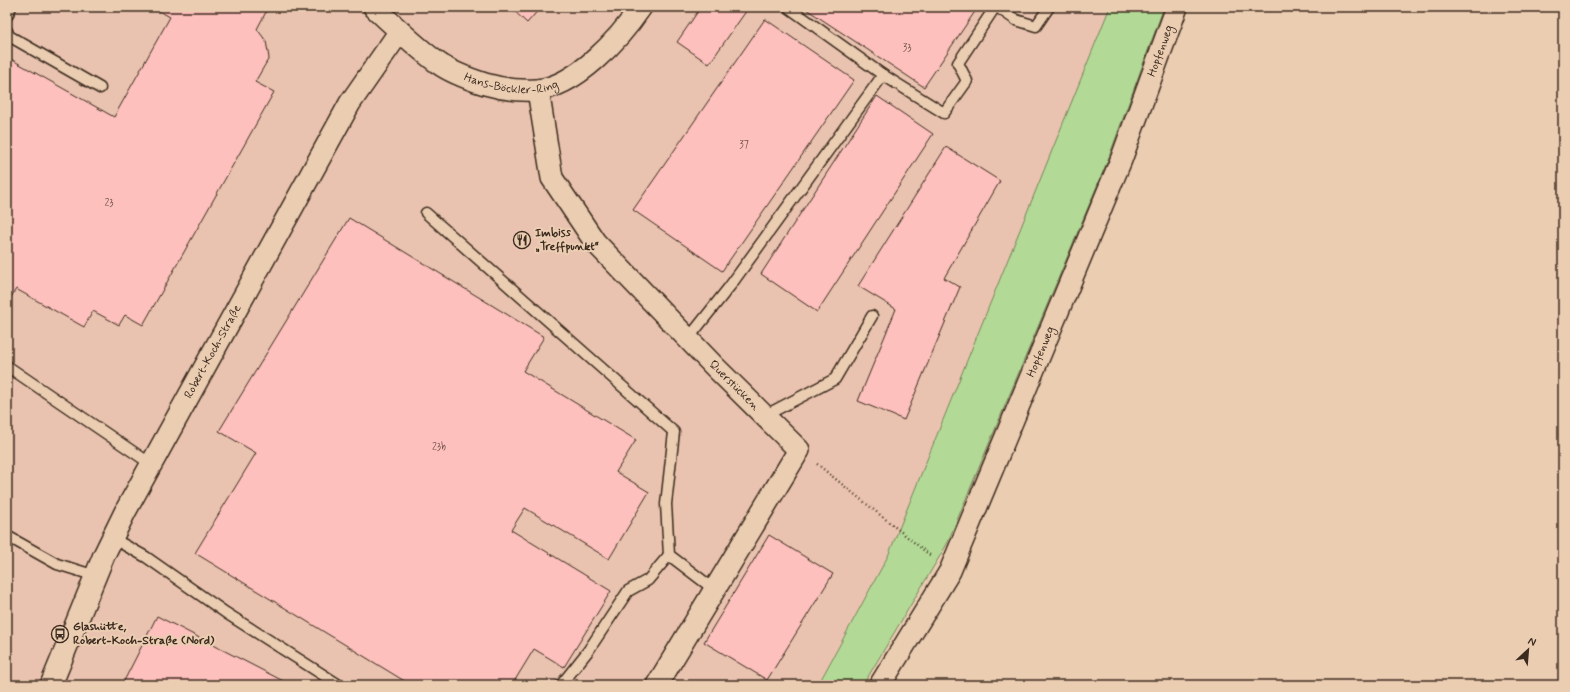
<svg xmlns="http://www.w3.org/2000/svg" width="1570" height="692" viewBox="0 0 1570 692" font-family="Mynerve,sans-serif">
	<rect width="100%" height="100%" fill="#ebcdb2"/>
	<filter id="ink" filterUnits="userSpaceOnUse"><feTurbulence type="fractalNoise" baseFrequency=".025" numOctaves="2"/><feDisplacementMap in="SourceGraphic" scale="8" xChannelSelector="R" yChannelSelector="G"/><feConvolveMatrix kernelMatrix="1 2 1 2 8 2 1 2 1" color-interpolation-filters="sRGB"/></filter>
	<g filter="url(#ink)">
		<!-- built -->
		<polygon fill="#e9c3af" points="7,7 1110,7 888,556 818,685 7,685"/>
		<!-- green -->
		<polygon fill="#b2da96" stroke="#76825a" points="1110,7 1164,7 1107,162 947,544 863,685 818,685 888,556"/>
		<!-- building -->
		<g fill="#fdc0bd" stroke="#3b2a1e">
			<polygon points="152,7 263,7 267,10 257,29 266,41 269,58 255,82 274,92 143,325 125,315 119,325 93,311 84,327 16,289 7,304 7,57 114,117 170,17"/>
			<polygon points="510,7 541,7 527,23"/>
			<polygon points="701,7 749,7 709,64 677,42"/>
			<polygon points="803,7 972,7 976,10 924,87"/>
			<polygon points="765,19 854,80 722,271 633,210"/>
			<polygon points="877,96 933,134 817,312 761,274"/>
			<polygon points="946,147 1000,181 944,278 960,287 904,420 858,401 896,309 858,286"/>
			<polygon points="349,218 544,337 523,371 636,440 616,472 649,492 609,559 525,508 511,530 611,591 564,667 534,649 512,685 411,685 195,553 256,453 219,431"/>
			<polygon points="769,535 833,574 767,680 704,642"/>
			<polygon points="157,616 289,684 289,685 122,685"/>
		</g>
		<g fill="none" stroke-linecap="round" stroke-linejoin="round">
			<!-- service casing -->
			<g stroke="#3b2a1e" stroke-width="13">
				<g id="service">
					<polyline points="997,7 1016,20 1036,26 1049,7"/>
					<polyline points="7,16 11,7"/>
					<polyline points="7,31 9,36 100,88"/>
					<polyline points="883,75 944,113 967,81 958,63 995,7"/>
					<polyline points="426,213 674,432 666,504 669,555 715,590"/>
					<polyline points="688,339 730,286 883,75 788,7"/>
					<polyline points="7,366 151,464"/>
					<polyline points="764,416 835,379 872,316"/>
					<polyline points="7,536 57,564 96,576"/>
					<polyline points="112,538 146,557 226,613 339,685"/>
					<polyline points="561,685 588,651 628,591 648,580 669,555"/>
				</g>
			</g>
			<!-- minor casing -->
			<g stroke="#3b2a1e" stroke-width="24">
				<g id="minor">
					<path id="s1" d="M374,7C394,26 415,46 438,63C452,73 469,79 485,84C502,89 518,91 536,90C576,87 620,38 641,7"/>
					<path id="s2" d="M538,90L552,178L595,242L715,367L799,450L657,685"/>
					<path id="s3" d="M51,685L104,555L125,512L350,103L400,31"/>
					<path id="s4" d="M880,685L950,571L1121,160L1177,7"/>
				</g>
			</g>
			<!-- path -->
			<polyline stroke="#3b2a1e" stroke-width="2.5" stroke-dasharray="1 3" stroke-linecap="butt" points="817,464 931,556"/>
			<!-- service -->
			<use href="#service" stroke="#ebcdb2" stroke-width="10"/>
			<!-- minor -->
			<use href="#minor" stroke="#ebcdb2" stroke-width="21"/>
		</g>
	</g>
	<!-- icons -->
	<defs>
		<g id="restaurant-ring" transform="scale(0.9)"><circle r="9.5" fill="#ebcdb2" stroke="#3b2a1e" stroke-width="1.5"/><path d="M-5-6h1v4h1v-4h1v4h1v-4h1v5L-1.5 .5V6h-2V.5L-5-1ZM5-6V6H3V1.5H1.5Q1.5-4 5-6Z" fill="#3b2a1e"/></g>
		<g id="bus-ring" transform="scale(0.9)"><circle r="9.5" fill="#ebcdb2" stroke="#3b2a1e" stroke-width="1.5"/><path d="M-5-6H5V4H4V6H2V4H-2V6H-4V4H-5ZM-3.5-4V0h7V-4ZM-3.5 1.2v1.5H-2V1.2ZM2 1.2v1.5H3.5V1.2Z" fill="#3b2a1e"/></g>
	</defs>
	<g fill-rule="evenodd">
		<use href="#restaurant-ring" x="522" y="240"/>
		<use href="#bus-ring" x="60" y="634"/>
	</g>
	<g text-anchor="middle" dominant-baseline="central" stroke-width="4" stroke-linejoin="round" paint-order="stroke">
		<!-- number labels -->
		<g font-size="10" fill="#6c5046">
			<text x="907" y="48">33</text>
			<text x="744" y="145">37</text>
			<text x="109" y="203">23</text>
			<text x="439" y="447">23b</text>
		</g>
		<!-- street labels -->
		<g font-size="12" fill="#3b2a1e" stroke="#ebcdb2">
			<text stroke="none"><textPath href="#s4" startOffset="695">Hopfenweg</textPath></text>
			<text stroke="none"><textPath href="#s1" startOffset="163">Hans-Böckler-Ring</textPath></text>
			<text stroke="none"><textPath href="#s3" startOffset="371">Robert-Koch-Straße</textPath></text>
			<text stroke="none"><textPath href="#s4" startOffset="371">Hopfenweg</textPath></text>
			<text stroke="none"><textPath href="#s2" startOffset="366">Querstücken</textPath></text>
		</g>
		<!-- poi labels -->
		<g font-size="12" font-weight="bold" fill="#3b2a1e" stroke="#ebcdb2" text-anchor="start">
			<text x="535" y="233">Imbiss<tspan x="535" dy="14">„Treffpunkt“</tspan></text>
			<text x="73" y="627">Glashütte,<tspan x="73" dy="14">Robert-Koch-Straße (Nord)</tspan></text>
		</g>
	</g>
	<!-- margin -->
	<rect width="1570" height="692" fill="none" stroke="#ebcdb2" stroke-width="24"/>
	<rect x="12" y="12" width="1546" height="668" fill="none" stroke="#3b2a1e" stroke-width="1.5" filter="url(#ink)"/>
	<!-- north arrow -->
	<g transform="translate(1528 650) rotate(26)" stroke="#ebcdb2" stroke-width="3" paint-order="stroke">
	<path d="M0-3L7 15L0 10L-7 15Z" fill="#3b2a1e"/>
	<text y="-6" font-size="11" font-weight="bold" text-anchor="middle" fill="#3b2a1e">N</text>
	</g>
</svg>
